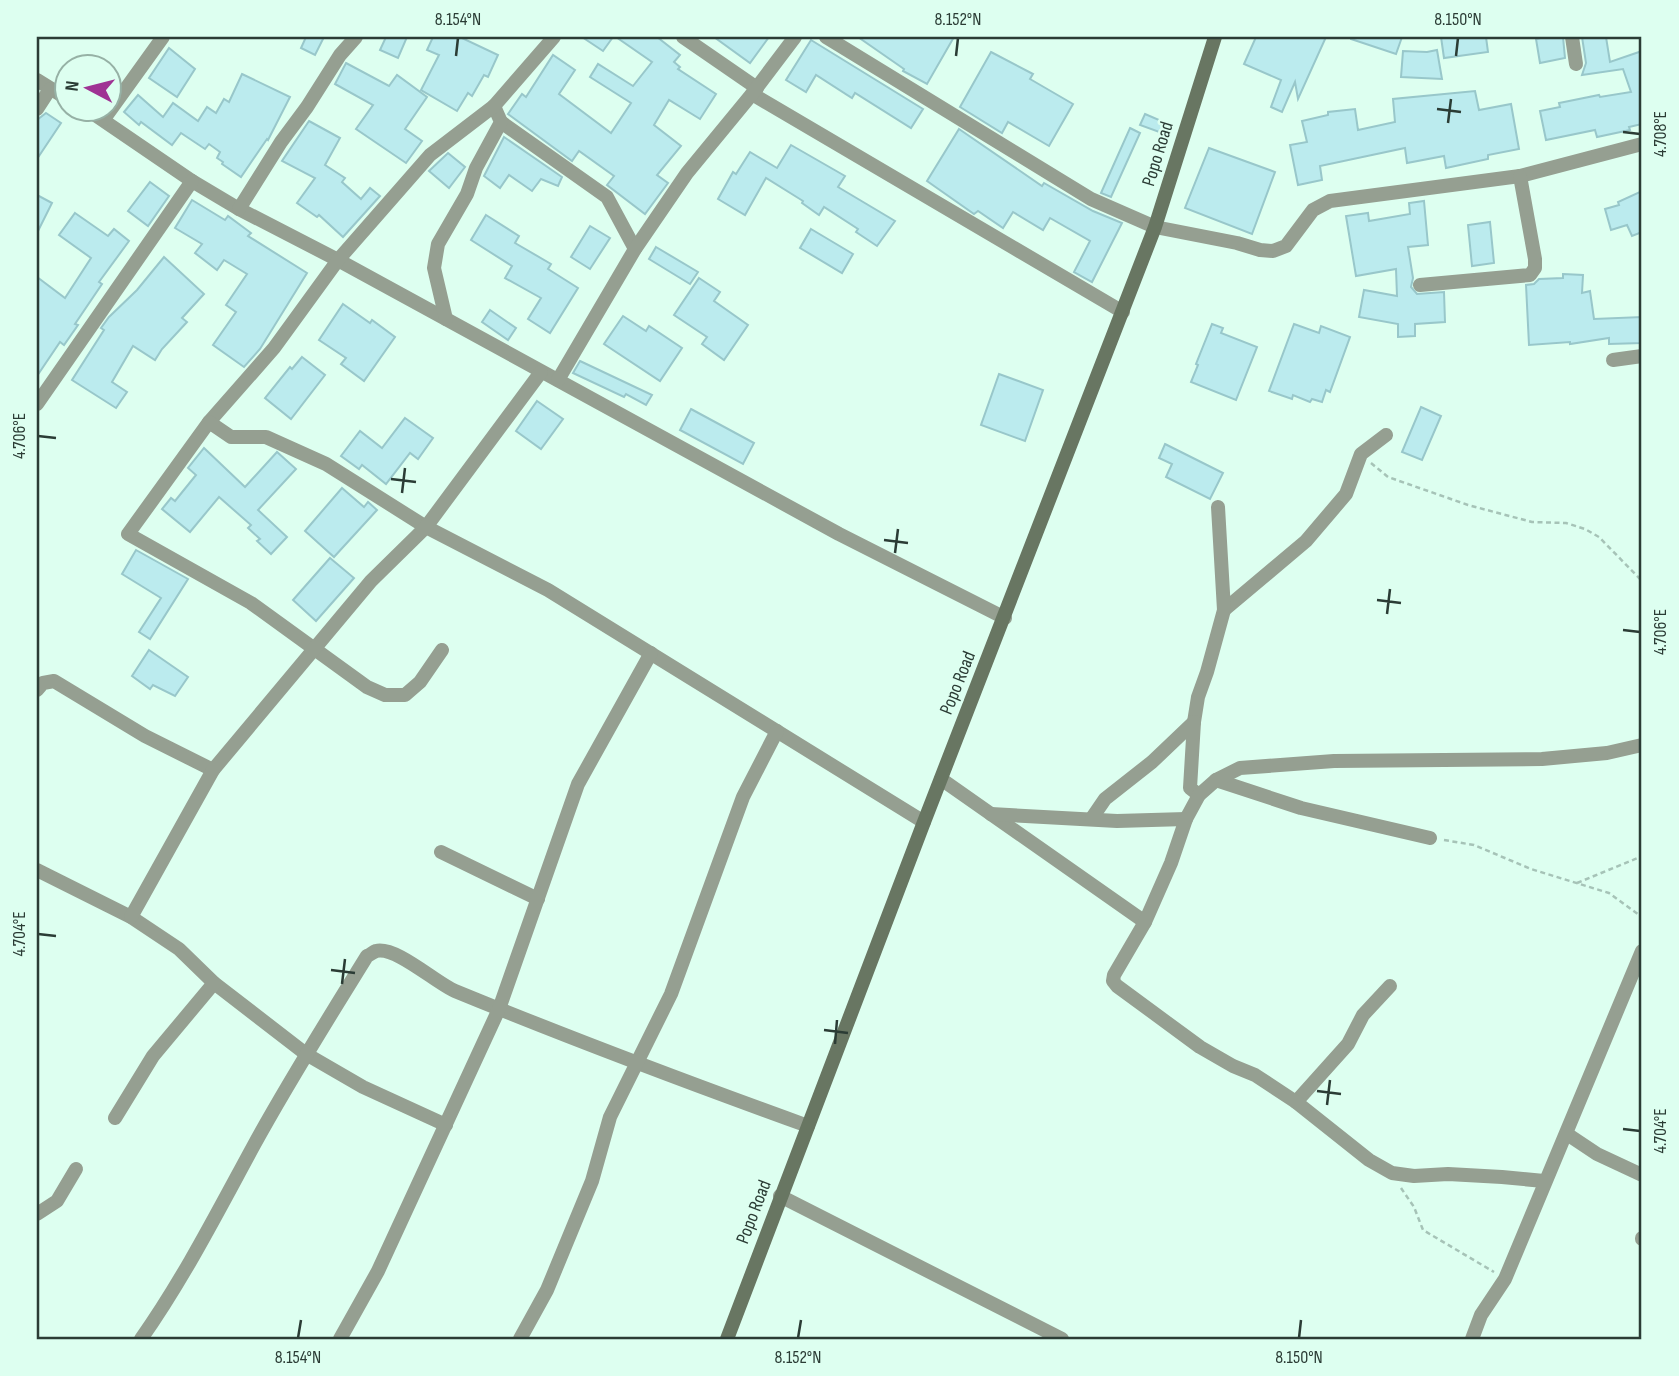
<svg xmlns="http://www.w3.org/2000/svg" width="1679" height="1376" viewBox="0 0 1679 1376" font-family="'Sofia Sans Condensed',sans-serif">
	<rect width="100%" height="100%" fill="#ddfff0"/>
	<!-- building -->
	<g fill="#bbebee" stroke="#98c7ca" stroke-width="2">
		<polygon points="306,37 324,37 315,55 301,48"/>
		<polygon points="386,37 407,37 398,58 380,50"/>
		<polygon points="433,37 460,37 498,55 488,77 484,75 472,96 468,93 457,111 421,90 439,55 427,50"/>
		<polygon points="582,37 613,37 603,51"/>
		<polygon points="616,37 657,37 680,55 674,62 680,67 678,69 716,94 700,119 669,100 654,125 681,146 657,175 668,183 645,214 607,185 614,176 579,151 572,161 508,114 522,94 526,97 553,55 575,70 559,94 611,133 631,103 590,77 598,64 633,86 652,62"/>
		<polygon points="714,37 769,37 750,63"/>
		<polygon points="858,37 954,37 927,84 903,71 904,69"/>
		<polygon points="1256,37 1326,37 1298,99 1295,82 1282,112 1271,107 1281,80 1244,64"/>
		<polygon points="1351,37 1402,37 1396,54 1351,39"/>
		<polygon points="1441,37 1486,37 1488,52 1444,58"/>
		<polygon points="1545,37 1563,37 1565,58 1540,63 1536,39"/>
		<polygon points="1582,37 1606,37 1610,62 1642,51 1642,124 1629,127 1630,130 1597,137 1595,130 1546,140 1540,111 1560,107 1559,103 1599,95 1600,97 1631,92 1623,69 1582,75 1586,63"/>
		<polygon points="811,40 923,109 911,128 855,93 852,98 816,75 806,92 786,80"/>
		<polygon points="169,48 195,69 177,97 149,78"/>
		<polygon points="1437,50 1442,79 1401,77 1403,51 1427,52"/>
		<polygon points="991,52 1033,74 1030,79 1073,104 1049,146 1008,122 1002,133 960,107"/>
		<polygon points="346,63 389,86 397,75 427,97 405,129 422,141 406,163 356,129 373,105 335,84"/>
		<polygon points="108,69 120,80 108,96"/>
		<polygon points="242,74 290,97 268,140 267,139 241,177 222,164 223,162 217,158 220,152 209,144 205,149 181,133 172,145 141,122 139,125 124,112 138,95 163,117 173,103 198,121 207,107 216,113 224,99 229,102"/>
		<polygon points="1475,91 1479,110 1511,104 1519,149 1488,155 1488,159 1446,168 1444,156 1407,163 1405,148 1320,166 1322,180 1298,185 1290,145 1307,142 1302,121 1328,115 1328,112 1355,109 1358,130 1395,122 1393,99"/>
		<polygon points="46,113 61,123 37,159 37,120"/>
		<polygon points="1145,114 1166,123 1162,133 1140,125"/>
		<polygon points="309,121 340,138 325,165 345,178 342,182 361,199 370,188 380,196 343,237 319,215 317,217 297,203 315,178 282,161"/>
		<polygon points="1130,128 1140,133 1111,197 1101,193"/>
		<polygon points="959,129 1042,186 1044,183 1093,211 1122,223 1092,282 1074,272 1090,241 1050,218 1043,230 1013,212 1003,228 978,211 974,214 927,181"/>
		<polygon points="504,137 562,177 558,186 541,179 532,191 509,175 500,188 484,176"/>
		<polygon points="791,145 845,176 838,187 895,221 877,246 856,232 858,229 824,207 819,215 802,203 803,201 766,178 745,215 718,199 733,172 736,174 750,152 777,168"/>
		<polygon points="1209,148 1275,172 1252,234 1185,208"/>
		<polygon points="448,153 465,167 449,188 429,171"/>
		<polygon points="150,182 169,196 148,226 128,211"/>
		<polygon points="1642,191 1642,232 1632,236 1627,225 1611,230 1605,209 1619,205 1618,202"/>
		<polygon points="37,195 52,203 37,233"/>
		<polygon points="192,200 225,220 228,216 251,233 248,236 307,273 260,349 244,367 213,345 236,312 226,305 247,274 224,260 217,270 195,253 202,244 175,228"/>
		<polygon points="1424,201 1428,245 1408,247 1413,278 1411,287 1417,294 1444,292 1445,322 1415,324 1415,336 1398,337 1398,324 1359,317 1364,290 1397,296 1396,269 1356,276 1346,216 1368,213 1369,221 1410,214 1409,203"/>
		<polygon points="75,213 108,236 114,229 129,241 99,282 102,284 75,324 78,325 64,345 60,342 37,376 37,277 65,298 91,258 59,235"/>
		<polygon points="486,215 519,236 515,243 551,264 548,269 578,288 550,333 528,319 541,298 505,278 512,266 471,240"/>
		<polygon points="1490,222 1494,263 1472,266 1468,225"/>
		<polygon points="590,226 610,238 590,269 571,257"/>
		<polygon points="811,229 853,254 842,273 800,248"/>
		<polygon points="656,247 698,272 690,284 649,259"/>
		<polygon points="164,257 204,294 182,318 187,322 162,349 155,360 133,346 112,382 127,392 116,408 72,380 104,330 101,328 109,317 137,290"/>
		<polygon points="1563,274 1583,275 1582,293 1590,291 1594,319 1642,317 1642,343 1609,344 1609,338 1570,344 1570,342 1529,345 1526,285 1534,284 1539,279 1563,278"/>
		<polygon points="699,278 720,292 714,301 748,325 724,360 702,344 707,337 674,315"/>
		<polygon points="343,304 370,323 372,320 395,337 364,381 341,364 346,358 319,340"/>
		<polygon points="490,310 516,328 508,340 482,322"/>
		<polygon points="623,316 646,331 649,326 682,348 660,381 604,344"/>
		<polygon points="1212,324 1223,328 1221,333 1257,347 1236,400 1191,382 1198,365 1196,364"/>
		<polygon points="1294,324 1319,333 1321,326 1350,337 1330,392 1326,390 1322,402 1312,399 1310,402 1293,395 1292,399 1269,391"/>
		<polygon points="302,357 325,375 291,419 265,398 290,367 292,369"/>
		<polygon points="580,361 652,395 646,405 626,394 624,397 573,373"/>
		<polygon points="999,374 1043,390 1025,441 981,425"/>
		<polygon points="537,401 563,419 541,449 516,431"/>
		<polygon points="1421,407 1441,416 1422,460 1402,452"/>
		<polygon points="691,409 754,443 743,464 680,430"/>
		<polygon points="405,418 433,438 418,459 410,453 386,484 362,465 359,469 341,456 360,431 382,448"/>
		<polygon points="1165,444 1223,473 1210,499 1166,477 1172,464 1159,458"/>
		<polygon points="204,448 245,487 277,452 296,469 258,510 287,537 271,554 257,541 260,539 248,528 251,525 219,497 190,532 162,509 171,498 175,501 196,475 188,468"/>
		<polygon points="342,488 364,507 368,502 377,510 334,557 305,531"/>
		<polygon points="136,550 188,579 150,639 139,632 161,598 122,574"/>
		<polygon points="330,558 354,578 316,621 293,600"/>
		<polygon points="149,650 188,677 175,696 153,685 150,689 132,676"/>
	</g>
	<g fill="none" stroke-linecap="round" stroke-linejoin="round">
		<!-- path -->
		<g stroke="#a6c3b7" stroke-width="2.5" stroke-dasharray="5 3.5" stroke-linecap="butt">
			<polyline points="1371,463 1388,477 1468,505 1532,522 1566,523 1585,529 1599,537 1642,581"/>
			<polyline points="1444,840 1474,845 1531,869 1609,893 1642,917"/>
			<polyline points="1577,883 1640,857 1642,859"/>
			<polyline points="1401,1188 1414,1207 1423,1230 1494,1272"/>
		</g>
		<!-- minor -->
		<g stroke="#959f91" stroke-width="14">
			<polyline points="683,37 757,88"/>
			<polyline points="826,37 1091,199 1155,227 1237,243 1260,250 1273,251 1286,246 1313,210 1330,201 1520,176 1642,144"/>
			<polyline points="1572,37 1576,64"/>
			<polyline points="37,80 66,98"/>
			<polyline points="752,94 1123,312"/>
			<polyline points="85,108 192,181 239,209 338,260 839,534 1005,618"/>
			<polyline points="37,109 50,89"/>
			<polyline points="104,119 163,37"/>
			<polyline points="501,122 607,197 635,249"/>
			<polyline points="239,209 281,142 307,107 340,55 356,37"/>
			<polyline points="1420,285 1530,275 1535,268 1535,259 1520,176"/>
			<polyline points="446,319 434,268 438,244 467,194 476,168 501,122 494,106"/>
			<polyline points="1613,360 1642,356"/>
			<polyline points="558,380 635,249 687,173 752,94 795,37"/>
			<polyline points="37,404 192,181"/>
			<polyline points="209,422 274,348 338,260 430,155 494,106 554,37"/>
			<polyline points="1224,610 1306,541 1346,494 1361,454 1386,435"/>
			<polyline points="442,650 420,682 405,695 385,695 367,687 251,603 128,534 209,422 231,437 266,437 326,464 426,527 548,590 924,822"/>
			<polyline points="37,690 43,683 54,681 145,736 213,770"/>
			<polyline points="941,779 1145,922"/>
			<polyline points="1216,780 1301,808 1430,838"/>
			<polyline points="1199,795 1190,788 1194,722 1198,697 1207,672 1224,610 1218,507"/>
			<polyline points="991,814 1117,821 1186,819"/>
			<polyline points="1092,818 1105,799 1152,762 1194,722"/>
			<polyline points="441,852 538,899"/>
			<polyline points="37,870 131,917 179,949 214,983 306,1054 363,1087 446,1125"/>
			<polyline points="131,917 213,770 371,581 426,527 541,372"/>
			<polyline points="1296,1102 1348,1044 1363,1015 1390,986"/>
			<polyline points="115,1118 153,1056 214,983"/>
			<polyline points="1567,1134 1597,1154 1642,1175"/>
			<polyline points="1544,1181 1502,1177 1448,1174 1414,1176 1392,1173 1369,1160 1296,1102 1255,1075 1233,1066 1200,1047 1117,986 1113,981 1114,975 1145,922 1171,863 1186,819 1199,795 1216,780 1240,768 1334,761 1542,759 1607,753 1642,745"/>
			<polyline points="780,1196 1062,1339"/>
			<polyline points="37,1214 57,1201 76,1169"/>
			<polyline points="1642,1239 1642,1238"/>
			<path d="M141,1339C184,1278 218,1211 254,1145C289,1081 328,1019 367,956C370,955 373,952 376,951C396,946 436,983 455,991C572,1039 689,1083 808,1126"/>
			<polyline points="340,1339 378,1271 499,1009 578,784 651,653"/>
			<polyline points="520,1339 547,1290 592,1181 610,1117 671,994 743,797 777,731"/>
			<polyline points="1472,1339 1481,1315 1505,1279 1642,951"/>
		</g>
		<!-- secondary -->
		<polyline stroke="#687662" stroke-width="14" points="727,1339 924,822 1155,227 1215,37"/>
	</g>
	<!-- ticks -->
	<path fill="none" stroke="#2b3c35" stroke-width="2.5" d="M456,56L458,38M956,56L958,38M1456,56L1458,38M1437,109L1461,112M1448,123L1451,99M1623,132L1640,134M38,436L56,438M391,479L416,482M402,493L405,468M884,540L908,543M895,553L898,529M1377,600L1401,603M1387,614L1390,589M1623,630L1640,632M38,934L56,936M331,970L355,973M342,984L345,959M824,1030L848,1033M835,1044L837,1020M1317,1091L1341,1094M1327,1105L1330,1080M1623,1129L1640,1131M298,1338L301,1320M798,1338L801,1320M1299,1338L1301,1320"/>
	<g text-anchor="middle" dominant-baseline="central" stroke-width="5" stroke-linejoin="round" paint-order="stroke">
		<!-- street labels -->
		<g font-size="19" fill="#2b3c35" stroke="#ddfff0">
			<text transform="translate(1158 154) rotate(-73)">Popo Road</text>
			<text transform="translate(958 683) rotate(-68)">Popo Road</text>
			<text transform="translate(754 1212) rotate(-69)">Popo Road</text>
		</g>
	</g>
	<!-- border -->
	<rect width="1679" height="1376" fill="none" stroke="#ddfff0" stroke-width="77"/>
	<!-- north arrow -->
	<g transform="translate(88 88) rotate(277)"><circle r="33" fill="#ddfff0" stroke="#96b1a5" stroke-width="2"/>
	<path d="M0-5L12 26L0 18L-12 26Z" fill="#9f3394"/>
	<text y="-10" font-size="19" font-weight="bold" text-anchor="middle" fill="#2b3c35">N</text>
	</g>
	<rect x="38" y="38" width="1602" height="1300" fill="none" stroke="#2b3c35" stroke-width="2.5"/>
	<g font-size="18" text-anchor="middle" fill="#2b3c35">
		<text x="458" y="25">8.154°N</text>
		<text x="958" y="25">8.152°N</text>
		<text x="1458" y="25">8.150°N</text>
		<text transform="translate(1660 134) rotate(-90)" y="6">4.708°E</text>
		<text transform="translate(19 436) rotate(-90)" y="6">4.706°E</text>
		<text transform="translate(1660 632) rotate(-90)" y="6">4.706°E</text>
		<text transform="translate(19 934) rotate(-90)" y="6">4.704°E</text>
		<text transform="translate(1660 1131) rotate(-90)" y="6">4.704°E</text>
		<text x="298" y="1363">8.154°N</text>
		<text x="798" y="1363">8.152°N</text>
		<text x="1299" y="1363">8.150°N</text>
	</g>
</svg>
